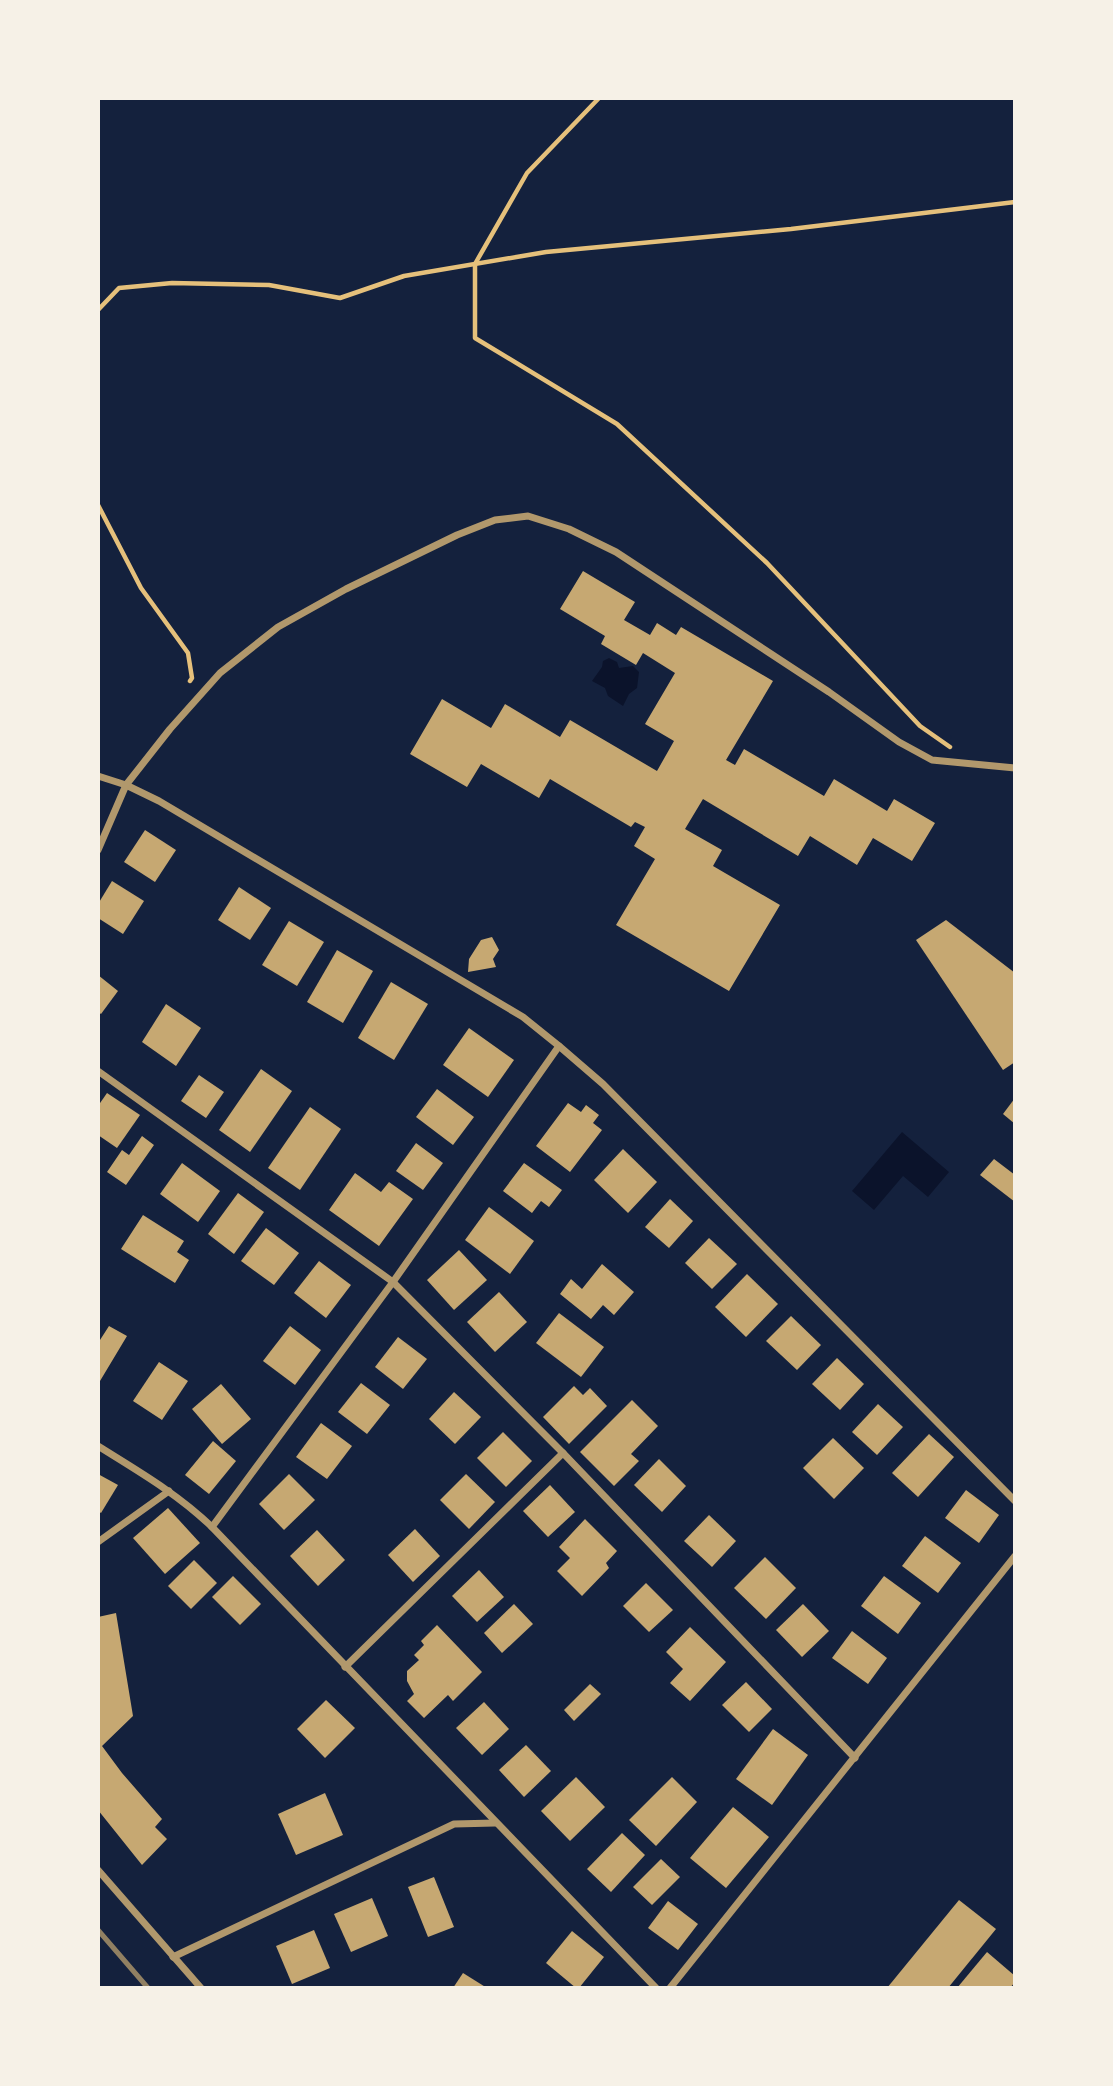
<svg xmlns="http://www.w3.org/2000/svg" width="1113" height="2086" viewBox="0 0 1113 2086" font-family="'Alegreya Sans',sans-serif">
	<rect width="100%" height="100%" fill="#14213d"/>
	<!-- water -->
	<g fill="#0b132b">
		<polygon points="609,658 617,662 619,668 633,666 639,672 637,688 629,694 623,706 608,696 605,688 592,681 602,667 603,661"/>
		<polygon points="902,1132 949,1172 928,1197 903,1176 874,1210 852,1191"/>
	</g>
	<!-- building -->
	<g fill="#c6a872">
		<polygon points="583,571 635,602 624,620 650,635 657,623 676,635 681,627 773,681 726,760 735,765 744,749 824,796 834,779 887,811 894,799 935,823 912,861 873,838 857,865 810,836 798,856 703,799 685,829 722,850 713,866 780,905 729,991 616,925 655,859 634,846 645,827 635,822 631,827 550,779 539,798 481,764 467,787 410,754 442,699 491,728 505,704 560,737 570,720 657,771 674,741 645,724 675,673 643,653 636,665 601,644 605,636 560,609"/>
		<polygon points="145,830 176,850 155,882 124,862"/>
		<polygon points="112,881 144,901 123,934 98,918 98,904"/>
		<polygon points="239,887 271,908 250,940 218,920"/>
		<polygon points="946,920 1015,973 1015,1062 1003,1070 916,940"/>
		<polygon points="289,921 324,942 297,986 262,965"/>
		<polygon points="492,937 499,950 493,959 496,967 468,972 469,959 481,940"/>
		<polygon points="337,950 373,971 343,1023 307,1002"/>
		<polygon points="98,975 118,991 101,1014 98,1012"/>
		<polygon points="391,982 428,1004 394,1060 358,1038"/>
		<polygon points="166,1004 201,1028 176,1066 142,1042"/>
		<polygon points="469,1028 514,1060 488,1097 443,1065"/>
		<polygon points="261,1069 292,1091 250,1152 219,1130"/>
		<polygon points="199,1075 224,1092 206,1118 181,1101"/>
		<polygon points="437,1089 474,1117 453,1145 416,1117"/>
		<polygon points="107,1093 140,1115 117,1148 98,1135 98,1106"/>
		<polygon points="1015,1098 1015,1124 1003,1114"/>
		<polygon points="568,1103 581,1112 586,1105 599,1115 593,1123 602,1130 570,1172 536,1146"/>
		<polygon points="310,1107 341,1129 300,1190 268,1168"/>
		<polygon points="142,1136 154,1145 126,1185 107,1172 122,1150 129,1155"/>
		<polygon points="416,1143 443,1163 423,1190 396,1171"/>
		<polygon points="623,1149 657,1182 628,1213 594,1180"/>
		<polygon points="994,1159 1015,1175 1015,1202 980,1175"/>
		<polygon points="182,1163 220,1191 198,1222 160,1194"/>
		<polygon points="524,1163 562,1190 549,1207 541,1201 532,1213 503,1191"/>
		<polygon points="355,1173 381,1192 389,1182 413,1199 379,1246 329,1210"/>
		<polygon points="238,1193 264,1212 234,1254 208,1234"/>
		<polygon points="670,1199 693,1221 669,1248 645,1227"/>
		<polygon points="489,1207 534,1241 510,1274 465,1240"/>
		<polygon points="143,1215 184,1241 177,1252 189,1260 175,1283 121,1249"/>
		<polygon points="266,1228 299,1253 274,1285 241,1261"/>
		<polygon points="709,1238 737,1264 712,1289 685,1263"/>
		<polygon points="459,1250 487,1280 454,1310 427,1280"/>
		<polygon points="319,1261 351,1285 326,1318 294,1293"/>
		<polygon points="602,1264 634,1292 614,1315 603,1305 591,1319 560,1294 571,1279 582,1289"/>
		<polygon points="747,1274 778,1304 746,1337 715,1307"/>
		<polygon points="499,1292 527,1322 495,1352 467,1322"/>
		<polygon points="559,1313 604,1347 581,1377 536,1343"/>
		<polygon points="791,1316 821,1345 797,1370 766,1341"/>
		<polygon points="109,1326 127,1336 100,1381 98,1380 98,1339 100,1340"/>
		<polygon points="290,1326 321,1350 295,1385 263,1361"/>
		<polygon points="398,1337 427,1359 403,1389 375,1367"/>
		<polygon points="837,1358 864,1384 840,1410 812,1384"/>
		<polygon points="159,1362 188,1381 162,1420 133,1401"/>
		<polygon points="361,1383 390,1405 367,1434 338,1412"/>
		<polygon points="221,1384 251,1419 222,1444 192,1409"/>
		<polygon points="574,1386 583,1395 590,1388 607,1406 569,1444 543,1417"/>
		<polygon points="454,1392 481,1417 455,1444 429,1419"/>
		<polygon points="632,1400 658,1426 631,1454 639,1461 614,1486 580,1452"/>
		<polygon points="878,1404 903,1427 877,1455 852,1432"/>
		<polygon points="321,1423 352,1446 327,1479 296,1457"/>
		<polygon points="503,1432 532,1461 506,1487 477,1458"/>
		<polygon points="929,1434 954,1457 918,1497 892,1473"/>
		<polygon points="833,1438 864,1468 834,1499 803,1468"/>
		<polygon points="213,1441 236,1461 209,1494 185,1475"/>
		<polygon points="659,1459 686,1486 662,1512 634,1485"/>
		<polygon points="98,1474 118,1485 101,1513 98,1511"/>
		<polygon points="289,1474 315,1500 284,1530 259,1504"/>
		<polygon points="466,1474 495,1502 469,1529 440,1500"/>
		<polygon points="550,1485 575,1512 548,1537 523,1511"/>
		<polygon points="966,1490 999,1515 979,1543 945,1518"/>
		<polygon points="168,1508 200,1543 165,1574 133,1538"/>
		<polygon points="709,1515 736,1541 712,1567 684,1541"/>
		<polygon points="585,1519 617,1551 606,1563 609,1568 582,1596 557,1571 570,1558 559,1547"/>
		<polygon points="415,1529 440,1556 413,1582 388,1555"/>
		<polygon points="317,1530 345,1560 318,1586 290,1556"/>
		<polygon points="925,1536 961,1563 938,1593 902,1566"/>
		<polygon points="765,1557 796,1588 766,1619 734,1588"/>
		<polygon points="194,1560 217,1583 191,1609 168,1586"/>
		<polygon points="479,1570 504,1597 477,1622 452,1596"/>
		<polygon points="233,1576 261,1604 240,1625 212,1597"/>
		<polygon points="884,1576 921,1603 898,1634 861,1606"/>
		<polygon points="646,1583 673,1610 649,1632 623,1606"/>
		<polygon points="514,1604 533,1624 502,1653 484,1633"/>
		<polygon points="803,1604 829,1631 802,1657 776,1630"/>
		<polygon points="116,1613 133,1716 102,1746 122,1773 162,1819 155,1827 167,1839 142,1865 98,1810 98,1617"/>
		<polygon points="437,1625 482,1672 453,1701 448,1695 424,1718 407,1701 414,1694 407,1681 407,1671 419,1660 414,1655 424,1645 421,1641"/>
		<polygon points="690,1627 726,1662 690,1701 670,1683 683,1669 666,1652"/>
		<polygon points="852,1631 887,1658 868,1684 832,1658"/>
		<polygon points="746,1682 772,1709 749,1732 722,1705"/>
		<polygon points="590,1684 601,1694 574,1721 564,1710"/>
		<polygon points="326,1700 355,1728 325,1758 297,1729"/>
		<polygon points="484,1702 509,1729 482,1755 456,1728"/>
		<polygon points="773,1729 808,1755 772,1805 736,1779"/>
		<polygon points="526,1745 551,1771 524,1797 499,1770"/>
		<polygon points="576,1777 605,1807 570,1841 541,1811"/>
		<polygon points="672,1777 697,1802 656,1846 629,1820"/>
		<polygon points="325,1793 343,1835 296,1855 278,1814"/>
		<polygon points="733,1807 769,1837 726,1888 690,1858"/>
		<polygon points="622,1833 645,1855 611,1892 587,1869"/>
		<polygon points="661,1859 680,1877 652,1905 633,1887"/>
		<polygon points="434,1877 454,1927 428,1937 408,1887"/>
		<polygon points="372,1898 388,1936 351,1952 334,1914"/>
		<polygon points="959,1900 996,1929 948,1988 887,1988"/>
		<polygon points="668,1901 698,1924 678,1950 648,1928"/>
		<polygon points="314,1930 330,1968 292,1984 276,1946"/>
		<polygon points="572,1931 604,1957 579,1988 576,1988 546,1963"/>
		<polygon points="987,1952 1015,1976 1015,1982 1010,1988 957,1988"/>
		<polygon points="463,1973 487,1988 453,1988"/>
	</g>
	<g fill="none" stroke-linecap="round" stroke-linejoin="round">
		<!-- path -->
		<g stroke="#e5c07b" stroke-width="4.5">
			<polyline points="599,98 527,173 475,264 475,338 617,424 767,563 920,726 950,747"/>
			<polyline points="98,310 119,288 172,283 269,285 340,298 404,276 546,252 791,229 1015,202"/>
			<polyline points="98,505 141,588 188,653 192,678 190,681"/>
		</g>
		<!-- minor -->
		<g stroke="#b1986c" stroke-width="7">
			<polyline points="98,776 126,785 159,801 523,1017 559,1046 603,1084 1015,1501"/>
			<polyline points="98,850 126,785 170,729 220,673 278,627 346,589 457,535 495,520 528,516 569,529 616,552 829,692 899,742 932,760 1015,768"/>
			<polyline points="98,1071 393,1282 563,1453 855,1758"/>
			<path d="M98,1446C138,1471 178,1494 212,1527L656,1988"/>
			<polyline points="212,1527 393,1282 559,1046"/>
			<polyline points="98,1542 169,1491"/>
			<polyline points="345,1667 563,1453"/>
			<polyline points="98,1870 201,1988"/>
			<polyline points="173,1957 454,1824 495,1823"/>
			<polyline points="670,1988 1015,1556"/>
		</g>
		<!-- rail -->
		<polyline stroke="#918062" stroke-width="5" points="98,1930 148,1988"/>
	</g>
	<!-- border -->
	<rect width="1113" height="2086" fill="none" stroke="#f6f1e7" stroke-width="200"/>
</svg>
